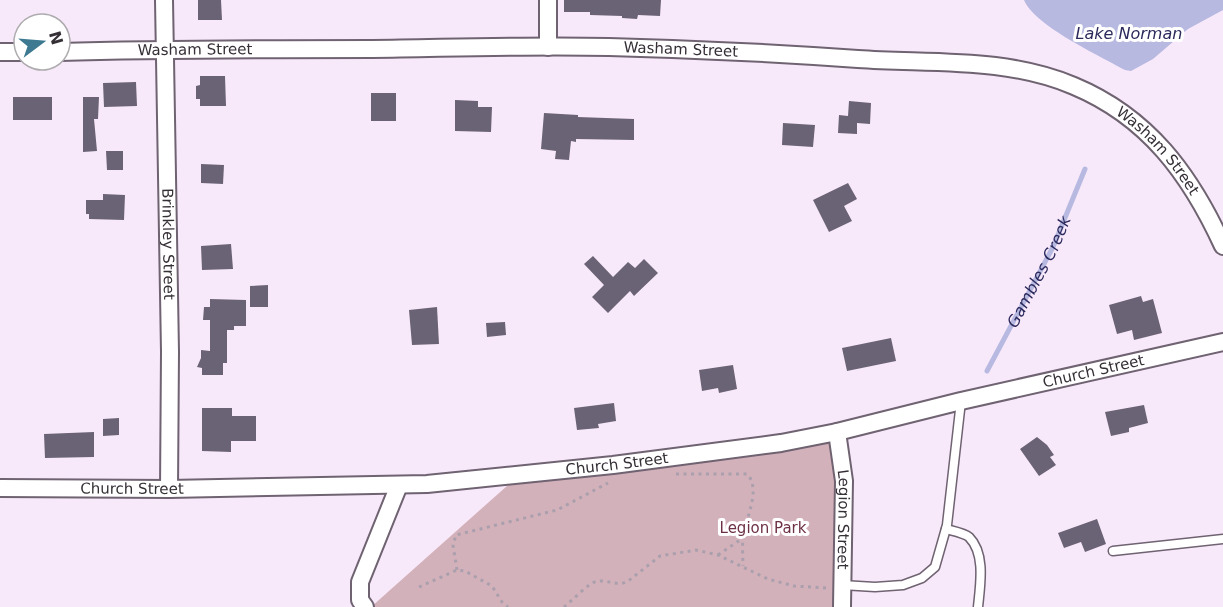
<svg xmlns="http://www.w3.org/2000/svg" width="1223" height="607" viewBox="0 0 1223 607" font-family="'DejaVu Sans',sans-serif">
	<rect width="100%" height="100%" fill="#f8e9fa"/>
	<!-- green -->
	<polygon fill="#d3b1ba" points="837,433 842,607 371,607 517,477"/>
	<!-- water -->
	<path fill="#b7b9e1" d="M1024,0H1223V10L1188,29L1153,59L1131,71L1125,70C1100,56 1035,26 1024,0Z"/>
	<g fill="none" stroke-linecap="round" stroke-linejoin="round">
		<!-- stream -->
		<path stroke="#b7b9e1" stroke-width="5" id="s1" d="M987,371L1053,247L1085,169"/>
	</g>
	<!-- building -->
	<g fill="#6a6375">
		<polygon points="198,0 221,0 222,20 198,20"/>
		<polygon points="564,0 661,0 660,16 638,15 637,19 622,18 622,16 590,15 590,12 564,12"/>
		<polygon points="200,76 225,76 226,106 200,106 200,99 196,99 196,86 200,85"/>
		<polygon points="136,82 137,106 104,107 103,83"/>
		<rect x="371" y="93" width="25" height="28"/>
		<rect x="13" y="97" width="39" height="23"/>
		<polygon points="83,97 99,97 98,119 94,119 97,151 83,152"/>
		<polygon points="455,100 478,101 478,107 492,107 491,132 455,131"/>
		<polygon points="849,101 871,103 870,124 857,123 857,134 838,133 839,115 848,116"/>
		<polygon points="544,113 578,115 578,117 634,119 634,140 576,139 576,142 571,141 569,160 555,159 556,151 541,149"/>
		<polygon points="783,123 815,125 813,147 782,145"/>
		<polygon points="106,151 123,151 123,170 107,170"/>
		<polygon points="201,164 224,165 223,184 201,183"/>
		<polygon points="848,183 857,199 844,206 852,221 829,232 813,200"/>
		<polygon points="103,194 125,195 124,220 89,219 89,214 86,214 86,200 103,200"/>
		<polygon points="231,244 233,269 202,270 201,246"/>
		<polygon points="593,256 613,277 628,262 635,268 644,259 658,273 634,296 630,291 608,313 592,297 604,285 584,264"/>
		<polygon points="268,285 268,307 250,307 250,286"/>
		<polygon points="1141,296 1143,302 1153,299 1162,333 1134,340 1132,330 1117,334 1109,305"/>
		<polygon points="210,299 246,300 246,326 234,326 234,330 227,330 227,363 223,363 223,375 202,375 202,368 197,367 201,358 201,350 210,351 210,320 203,320 204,307 210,307"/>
		<polygon points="437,307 439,344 412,345 409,310"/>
		<polygon points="505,322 506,335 487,337 486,323"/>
		<polygon points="891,338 896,361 847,371 842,348"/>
		<polygon points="733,365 737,389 719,393 718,388 702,391 699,370"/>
		<polygon points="614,403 616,421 598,424 599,428 577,430 574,408"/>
		<polygon points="1144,405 1148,423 1129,428 1129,432 1111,436 1105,412"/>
		<polygon points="202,408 232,408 232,416 256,416 256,441 231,441 231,452 202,451"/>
		<polygon points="119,418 119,435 103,436 103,419"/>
		<polygon points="94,432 94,457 45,458 44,434"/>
		<polygon points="1037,437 1047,445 1054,455 1050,457 1056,465 1039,476 1020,449"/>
		<polygon points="1097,519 1106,544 1085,552 1081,542 1064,548 1058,533"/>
	</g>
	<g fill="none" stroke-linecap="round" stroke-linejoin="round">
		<!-- service casing -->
		<g stroke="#6f6271" stroke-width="11">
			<g id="service">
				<path d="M946,529C953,531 964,533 969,537C986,554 980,586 978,607"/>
				<polyline points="1113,551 1223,539"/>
				<polyline points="842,585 875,587 903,585 922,578 935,567 947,525 961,401"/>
			</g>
		</g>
		<!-- minor casing -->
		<g stroke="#6f6271" stroke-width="20">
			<g id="minor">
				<path id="s2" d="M164,0L170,352L169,489"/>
				<polyline points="548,47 548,0"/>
				<polyline points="0,52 24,52"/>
				<path id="s3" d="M60,52C164,49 268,49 372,49C451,48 530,45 609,47C692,49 775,53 858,59C929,64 1007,57 1074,86C1148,117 1190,174 1223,246"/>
				<path id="s4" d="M837,432L844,481L842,607"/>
				<path id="s5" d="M0,488L169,489L427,484L613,465L781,443L837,432L961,401L1223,342"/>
				<polyline points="365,607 360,600 360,582 399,485"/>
			</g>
		</g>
		<!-- path -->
		<g stroke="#aa9fac" stroke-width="3" stroke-dasharray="3 4.5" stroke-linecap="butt">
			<path d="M676,474H747C762,489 745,519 743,538C742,547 743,557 743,566"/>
			<polyline points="718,555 743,538"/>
			<polyline points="457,570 453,545 456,535 557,510 608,483"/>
			<polyline points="419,587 457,570 465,571 492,586 502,602 508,607"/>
			<path d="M564,607C572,601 589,582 598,581C608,580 617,586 627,582L660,556L696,550L718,555L768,579L794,586L827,588"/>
		</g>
		<!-- service -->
		<use href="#service" stroke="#fff" stroke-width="8"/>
		<!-- minor -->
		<use href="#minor" stroke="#fff" stroke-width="16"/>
	</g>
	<g text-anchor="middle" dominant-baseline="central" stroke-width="6" stroke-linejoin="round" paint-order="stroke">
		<!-- street labels -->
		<g font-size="15" fill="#352f36" stroke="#fff">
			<text stroke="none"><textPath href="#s3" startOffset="621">Washam Street</textPath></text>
			<text stroke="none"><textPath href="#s3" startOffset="135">Washam Street</textPath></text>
			<text stroke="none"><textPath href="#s3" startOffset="1125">Washam Street</textPath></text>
			<text stroke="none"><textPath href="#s2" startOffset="244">Brinkley Street</textPath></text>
			<text stroke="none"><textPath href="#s5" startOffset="1104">Church Street</textPath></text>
			<text stroke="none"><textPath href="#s5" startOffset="618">Church Street</textPath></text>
			<text stroke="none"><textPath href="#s5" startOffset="132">Church Street</textPath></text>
			<text stroke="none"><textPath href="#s4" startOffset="88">Legion Street</textPath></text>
		</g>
		<!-- park labels -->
		<g font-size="15" fill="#6d3145" stroke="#fff">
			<text x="763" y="528">Legion Park</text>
		</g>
		<!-- water labels -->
		<g font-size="16" font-style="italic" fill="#2c2a5c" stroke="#fff">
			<text x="1129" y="33">Lake Norman</text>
			<text stroke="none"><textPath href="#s1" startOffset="112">Gambles Creek</textPath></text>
		</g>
	</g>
	<!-- north arrow -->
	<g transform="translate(42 42) rotate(74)"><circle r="28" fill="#ffffff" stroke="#aeacaf" stroke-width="1.5"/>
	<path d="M0-4.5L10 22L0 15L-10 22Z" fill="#3d7a91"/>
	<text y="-9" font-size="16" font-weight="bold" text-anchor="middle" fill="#352f36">N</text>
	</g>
</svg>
